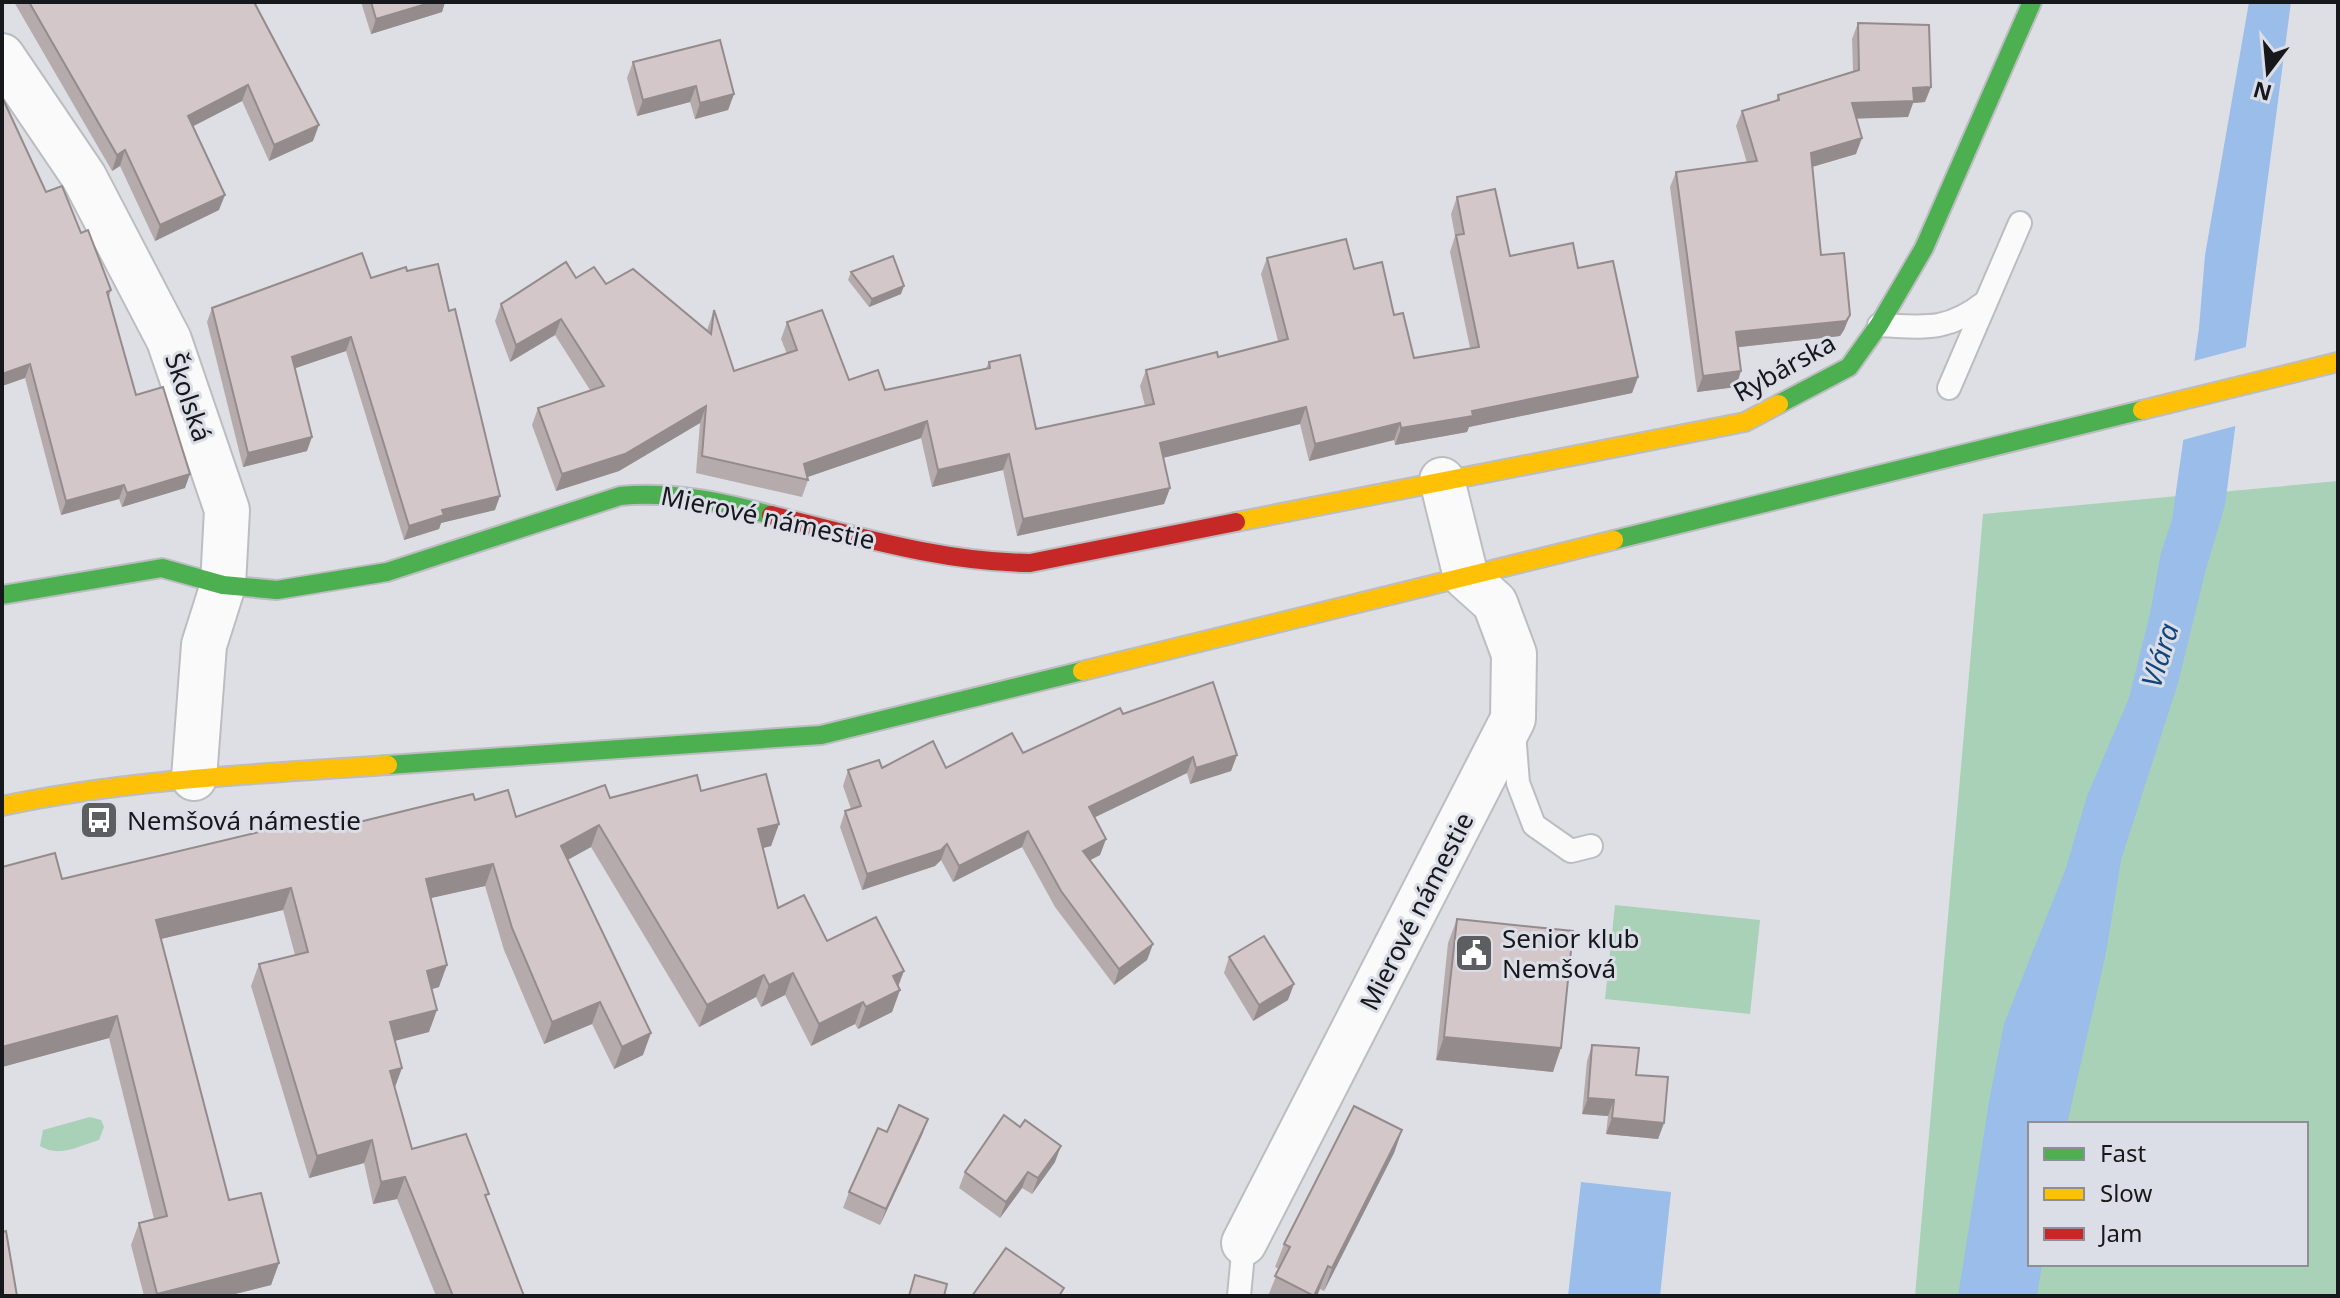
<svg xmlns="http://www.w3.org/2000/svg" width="2340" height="1298" viewBox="0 0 2340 1298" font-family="'Noto Sans',sans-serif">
	<rect width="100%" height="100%" fill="#dedfe4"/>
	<!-- green -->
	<g fill="#a8d1b8" fill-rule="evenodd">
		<path d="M2338,481V1296H1915L1983,514ZM2030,1124H2306V1264H2030Z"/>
		<polygon points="1615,905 1760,920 1750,1014 1605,999"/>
		<path d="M90,1117L101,1120L104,1127L99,1140C79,1146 59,1158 40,1146L43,1130Z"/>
	</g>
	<!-- water -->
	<g fill="#9abdea">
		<polygon points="2249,2 2291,2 2225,505 2206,569 2178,683 2121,860 2106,953 2067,1124 2030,1124 2030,1264 2042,1264 2037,1296 1958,1296 1989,1102 2004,1024 2066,868 2087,796 2129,698 2150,614 2161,552 2172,520 2199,328 2205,255"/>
		<polygon points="1581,1182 1671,1192 1660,1296 1568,1296"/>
	</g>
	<!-- pier -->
	<polygon fill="#dedfe4" points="2250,346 2239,425 2179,441 2190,362"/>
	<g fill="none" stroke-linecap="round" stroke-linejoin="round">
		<!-- lane casing -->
		<g stroke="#bcbdc1" stroke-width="26">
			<g id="lane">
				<path d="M1879,325C1925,327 1946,332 1984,303"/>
				<polyline points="1949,388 2020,223"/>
				<polyline points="1514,733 1518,783 1534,825 1571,851 1591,846"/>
				<polyline points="1239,1296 1244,1243"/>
			</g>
		</g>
		<!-- street casing -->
		<g stroke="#bcbdc1" stroke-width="48">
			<g id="street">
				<polyline points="2,56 84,177 169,340 227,510 223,585 204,645 194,778"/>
				<polyline points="1244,1243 1513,719 1514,654 1495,603 1466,577 1442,480"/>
			</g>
		</g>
		<!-- fast casing -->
		<g stroke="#bcbdc1" stroke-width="22">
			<g id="fast">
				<polyline points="1779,404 1849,367 1879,325 1924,248 2032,2"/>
				<polyline points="1614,540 2142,410"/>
				<path d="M2,595L162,568L223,585L277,590L387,572L620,496C672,491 721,502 771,515"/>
				<polyline points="388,765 821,735 1082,671"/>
			</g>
		</g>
		<!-- slow casing -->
		<g stroke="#bcbdc1" stroke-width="22">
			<g id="slow">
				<polyline points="2142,410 2338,362"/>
				<polyline points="1236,522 1745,422 1779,404"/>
				<polyline points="1082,671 1614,540"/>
				<path d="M2,806C129,779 259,774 388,765"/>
			</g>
		</g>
		<!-- jam casing -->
		<g stroke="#bcbdc1" stroke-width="22">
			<path id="jam" d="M771,515C857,536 941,562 1030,563L1236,522"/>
		</g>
		<!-- lane -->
		<use href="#lane" stroke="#fafafb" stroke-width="22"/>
		<!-- street -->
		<use href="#street" stroke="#fafafb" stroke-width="44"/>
		<!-- fast -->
		<use href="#fast" stroke="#4caf50" stroke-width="18"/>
		<!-- slow -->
		<use href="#slow" stroke="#ffc107" stroke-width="18"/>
		<!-- jam -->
		<use href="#jam" stroke="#c62828" stroke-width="18"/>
	</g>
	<!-- wall -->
	<g fill="#b5abad">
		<polygon points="14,2 254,2 313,141 269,161 242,101 193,126 219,210 155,241 120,166 112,171"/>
		<polygon points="361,2 445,2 442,12 371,34"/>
		<polygon points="1858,23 1925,102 1913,103 1908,117 1856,118 1856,154 1812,167 1821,255 1850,315 1844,330 1840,336 1738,347 1736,387 1697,392 1670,187 1676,172 1747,163 1736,126 1742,111 1776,101 1778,95 1853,71 1852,39"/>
		<polygon points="633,62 734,94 728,110 695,119 690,102 637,116 627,78"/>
		<polygon points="2,97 46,192 81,233 111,290 109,297 136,395 185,488 122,507 119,499 61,515 25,378 2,386"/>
		<polygon points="1457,197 1510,256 1578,268 1638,377 1632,393 1469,427 1467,432 1395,445 1394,440 1309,461 1300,424 1163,458 1170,488 1164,504 1017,536 1003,470 932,487 921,438 807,477 808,480 802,497 696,473 700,423 619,471 556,491 532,425 538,408 590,390 555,335 510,362 495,321 501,304 576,278 606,284 707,330 714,310 734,371 787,354 781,339 787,322 849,380 885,390 986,368 989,362 1036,429 1145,406 1140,386 1146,370 1218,357 1278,341 1261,274 1267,258 1354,269 1394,315 1414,358 1470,348 1450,252 1455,236 1451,214"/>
		<polygon points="851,272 901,294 869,307 848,280"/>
		<polygon points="371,278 495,510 441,523 439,529 404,540 346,351 295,368 307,451 243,467 207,322 212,308"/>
		<polygon points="1123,714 1237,755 1231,771 1190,784 1187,773 1095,817 1106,839 1100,855 1090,860 1153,944 1147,960 1114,985 1055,907 1022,847 953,882 941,860 935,866 862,890 840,827 845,811 851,809 843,786 848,770 882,768 946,768 1023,753"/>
		<polygon points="701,791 779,824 771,846 763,848 778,908 827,941 898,986 900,990 892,1012 858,1029 855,1024 811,1046 785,995 761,1007 756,997 699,1027 591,847 567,860 643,1055 614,1069 592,1024 544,1044 504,950 485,886 430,898 439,987 432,989 429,1032 395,1041 395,1087 412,1149 487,1200 524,1296 436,1296 397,1199 373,1204 364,1163 309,1178 251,986 259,964 295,955 283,910 161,939 229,1200 279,1263 271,1285 227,1296 144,1296 131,1245 139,1223 154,1219 109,1038 2,1067 2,867 62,879 475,800 516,817 610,798"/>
		<polygon points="1457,919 1553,1072 1436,1060 1448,943"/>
		<polygon points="1229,957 1288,1000 1253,1021 1224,973"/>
		<polygon points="1592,1045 1636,1075 1664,1123 1658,1139 1606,1134 1608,1116 1582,1114 1587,1061"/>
		<polygon points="928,1119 922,1135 880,1225 843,1208 849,1192 887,1132"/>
		<polygon points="1402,1130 1394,1153 1324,1291 1320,1289 1317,1296 1268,1296 1279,1269 1275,1267 1284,1244"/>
		<polygon points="1055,1162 1032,1194 1022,1188 1000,1218 959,1188 965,1172"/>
	</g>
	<!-- shaded-wall -->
	<g fill="#948b8d">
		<polygon points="433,2 445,2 442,12 371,34 376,19"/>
		<polygon points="248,85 242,101 182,132 188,116"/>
		<polygon points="696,86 690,102 637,116 643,100"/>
		<polygon points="1931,87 1925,102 1913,103 1908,117 1846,119 1852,103 1913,88"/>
		<polygon points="734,94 728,110 695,119 700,103"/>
		<polygon points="319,125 313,141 269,161 274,145"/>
		<polygon points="1862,138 1856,154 1805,169 1811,153"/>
		<polygon points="125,150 120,166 112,171 117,155"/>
		<polygon points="225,195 219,210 155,241 160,225"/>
		<polygon points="904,286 901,294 869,307 872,299"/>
		<polygon points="1850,315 1844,330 1840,336 1731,348 1736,332"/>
		<polygon points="561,319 555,335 510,362 516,345"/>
		<polygon points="351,337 346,351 287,371 292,357"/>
		<polygon points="30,364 25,378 2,386 2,374"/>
		<polygon points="1741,371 1736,387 1697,392 1703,376"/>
		<polygon points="1638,377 1632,393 1469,427 1467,432 1395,445 1401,428 1472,411"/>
		<polygon points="706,406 700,423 619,471 556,491 562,474"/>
		<polygon points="1306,407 1300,424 1154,460 1160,443"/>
		<polygon points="927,421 921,438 802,479 804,464"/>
		<polygon points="1400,423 1394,440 1309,461 1315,444"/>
		<polygon points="312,437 307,451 243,467 248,453"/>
		<polygon points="1009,454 1003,470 932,487 938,470"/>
		<polygon points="190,474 185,488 122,507 127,493"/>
		<polygon points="124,485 119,499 61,515 66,501"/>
		<polygon points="1170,488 1164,504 1017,536 1023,519"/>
		<polygon points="500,496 495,510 441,523 439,529 404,540 409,526 442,510"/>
		<polygon points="1237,755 1231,771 1190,784 1196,768"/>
		<polygon points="1193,757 1187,773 1083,823 1089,807"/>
		<polygon points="779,824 771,846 750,851 758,829"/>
		<polygon points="599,825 591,847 553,868 561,846"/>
		<polygon points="1028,831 1022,847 953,882 959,866"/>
		<polygon points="1106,839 1100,855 1077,867 1083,851"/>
		<polygon points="947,844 941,860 935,866 862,890 867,874"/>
		<polygon points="493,864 485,886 418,901 426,879"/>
		<polygon points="291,888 283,910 148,942 156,920"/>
		<polygon points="1153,944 1147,960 1114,985 1119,969"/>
		<polygon points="447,965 439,987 419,993 427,971"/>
		<polygon points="904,971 896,992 900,990 892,1012 858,1029 866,1007 893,976"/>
		<polygon points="793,973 785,995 761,1007 769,985"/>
		<polygon points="764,975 756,997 699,1027 707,1005"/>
		<polygon points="1294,984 1288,1000 1253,1021 1259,1005"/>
		<polygon points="600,1002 592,1024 544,1044 552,1022"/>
		<polygon points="863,1002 855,1024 811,1046 819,1024"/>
		<polygon points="437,1010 429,1032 382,1044 390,1022"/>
		<polygon points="117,1016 109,1038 2,1067 2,1047"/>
		<polygon points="651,1033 643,1055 614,1069 622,1047"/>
		<polygon points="1444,1037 1561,1048 1553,1072 1436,1060"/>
		<polygon points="402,1068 394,1090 390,1071"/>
		<polygon points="1588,1098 1614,1100 1608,1116 1582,1114"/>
		<polygon points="1612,1118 1664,1123 1658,1139 1606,1134"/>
		<polygon points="928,1119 922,1135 880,1225 886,1209"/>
		<polygon points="1402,1130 1394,1153 1324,1291 1332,1268"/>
		<polygon points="372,1140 364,1163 309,1178 317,1156"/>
		<polygon points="1061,1146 1055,1162 1032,1194 1038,1178"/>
		<polygon points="1028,1172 1022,1188 1000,1218 1006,1202"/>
		<polygon points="405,1177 397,1199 373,1204 381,1182"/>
		<polygon points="279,1263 271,1285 227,1296 156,1296 157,1294"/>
		<polygon points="1328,1266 1317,1296 1314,1296"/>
	</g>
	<!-- building -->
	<g fill="#d3c7c9" stroke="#948b8d" stroke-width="2">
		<polygon points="29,2 254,2 319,125 274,145 248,85 188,116 225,195 160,225 125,150 117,155"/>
		<polygon points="371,2 433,2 376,19"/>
		<polygon points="1858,23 1929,25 1931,87 1913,88 1914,101 1852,103 1862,138 1811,153 1821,255 1844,253 1850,315 1846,321 1736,332 1741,371 1703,376 1676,172 1757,161 1742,111 1779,100 1778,95 1859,70"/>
		<polygon points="720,40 734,94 700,103 696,86 643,100 633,62"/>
		<polygon points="2,97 46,192 62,186 81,233 88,230 111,290 107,292 136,395 163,387 190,474 127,493 124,485 66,501 30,364 2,374"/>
		<polygon points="1495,189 1510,256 1573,243 1578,268 1613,261 1638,377 1472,411 1473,416 1401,428 1400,423 1315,444 1306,407 1160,443 1170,488 1023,519 1009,454 938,470 927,421 804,464 808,480 702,456 706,406 625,454 562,474 538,408 604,386 561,319 516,345 501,304 566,262 576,278 594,267 606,284 633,269 711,334 714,310 734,371 797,350 787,322 822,310 849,380 878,370 885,390 990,368 989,362 1020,355 1036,429 1154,404 1146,370 1217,352 1218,357 1288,339 1267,258 1346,239 1354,269 1382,262 1394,315 1403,313 1414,358 1479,347 1456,235 1464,234 1457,197"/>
		<polygon points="362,253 371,278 406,267 407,271 438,264 449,311 455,309 500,496 442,510 444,515 409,526 351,337 292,357 312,437 248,453 212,308"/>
		<polygon points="893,256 904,286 872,299 851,272"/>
		<polygon points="1213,682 1237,755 1196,768 1193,757 1089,807 1106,839 1083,851 1153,944 1119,969 1061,891 1028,831 959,866 947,844 941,850 867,874 845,811 861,806 848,770 879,760 882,768 933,741 946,768 1012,733 1023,753 1120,708 1123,714"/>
		<polygon points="766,774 779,824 758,829 778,908 804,895 827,941 876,917 904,971 893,976 900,990 866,1007 863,1002 819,1024 793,973 769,985 764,975 707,1005 599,825 561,846 651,1033 622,1047 600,1002 552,1022 512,928 493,864 426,879 447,965 427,971 437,1010 390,1022 402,1068 390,1071 412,1149 466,1134 489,1194 485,1195 524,1296 453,1296 405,1177 381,1182 372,1140 317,1156 259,964 308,952 291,888 156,920 229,1200 261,1193 279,1263 157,1294 139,1223 167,1216 117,1016 2,1047 2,867 55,853 62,879 343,812 347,825 473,794 475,800 508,790 516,817 605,785 610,798 697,775 701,791"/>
		<polygon points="1457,919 1573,931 1561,1048 1444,1037"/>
		<polygon points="1264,936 1294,984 1259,1005 1229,957"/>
		<polygon points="1592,1045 1639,1048 1636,1075 1668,1077 1664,1123 1612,1118 1614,1100 1588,1098"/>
		<polygon points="899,1105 928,1119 886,1209 849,1192 878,1128 887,1132"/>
		<polygon points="1354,1106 1402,1130 1332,1268 1328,1266 1314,1296 1275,1276 1290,1247 1284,1244"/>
		<polygon points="1004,1115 1020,1127 1025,1120 1061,1146 1038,1178 1028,1172 1006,1202 965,1172"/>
		<polygon points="6,1231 17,1296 2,1296 2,1232"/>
		<polygon points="1006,1248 1064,1288 1059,1296 972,1296"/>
		<polygon points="915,1275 947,1284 944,1296 909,1296"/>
	</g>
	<!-- icons -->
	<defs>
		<g id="bus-square" transform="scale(2)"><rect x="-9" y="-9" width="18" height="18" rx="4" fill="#5d5e61" stroke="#dbdee7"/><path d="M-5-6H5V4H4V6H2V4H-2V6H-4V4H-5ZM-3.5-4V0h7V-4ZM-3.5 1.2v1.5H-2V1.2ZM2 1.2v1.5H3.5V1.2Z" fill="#fff"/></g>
		<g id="civic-square" transform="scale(2)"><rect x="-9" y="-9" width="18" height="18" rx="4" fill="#5d5e61" stroke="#dbdee7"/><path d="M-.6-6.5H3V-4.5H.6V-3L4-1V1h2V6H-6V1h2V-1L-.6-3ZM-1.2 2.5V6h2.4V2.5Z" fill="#fff"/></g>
	</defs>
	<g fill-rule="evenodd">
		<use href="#bus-square" x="99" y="820"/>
		<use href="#civic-square" x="1474" y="953"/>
	</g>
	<g text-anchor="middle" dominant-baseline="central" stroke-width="6" stroke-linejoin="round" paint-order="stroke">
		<!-- street labels -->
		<g font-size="26" fill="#17181b" stroke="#dbdee7">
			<text transform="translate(1784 367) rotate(-29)">Rybárska</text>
			<text transform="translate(189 397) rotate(71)">Školská</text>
			<text transform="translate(768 517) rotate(12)">Mierové námestie</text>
			<text transform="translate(1416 911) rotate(-63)">Mierové námestie</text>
		</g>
		<!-- poi labels -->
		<g font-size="26" fill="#17181b" stroke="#dbdee7" text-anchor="start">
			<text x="127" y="820">Nemšová námestie</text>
			<text x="1502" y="938">Senior klub<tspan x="1502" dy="30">Nemšová</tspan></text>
		</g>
		<!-- water labels -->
		<g font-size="28" font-style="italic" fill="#12457d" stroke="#dbdee7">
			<text transform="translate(2159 655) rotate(-73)">Vlára</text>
		</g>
	</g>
	<!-- border -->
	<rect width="2340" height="1298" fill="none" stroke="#17181b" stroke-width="8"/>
	<!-- legend -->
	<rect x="2028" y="1122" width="280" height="144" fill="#dbdee7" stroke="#8d8f95" stroke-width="2"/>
	<rect x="2044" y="1148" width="40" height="12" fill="#4caf50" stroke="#8d8f95" stroke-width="2"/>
	<text x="2100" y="1162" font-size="24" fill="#17181b">Fast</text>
	<rect x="2044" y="1188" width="40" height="12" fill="#ffc107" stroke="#8d8f95" stroke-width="2"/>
	<text x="2100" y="1202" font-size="24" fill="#17181b">Slow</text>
	<rect x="2044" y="1228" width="40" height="12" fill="#c62828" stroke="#8d8f95" stroke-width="2"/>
	<text x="2100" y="1242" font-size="24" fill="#17181b">Jam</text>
	<!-- north arrow -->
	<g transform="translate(2268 72) rotate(196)" stroke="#dbdee7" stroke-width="6" paint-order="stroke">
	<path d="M0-6L14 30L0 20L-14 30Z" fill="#17181b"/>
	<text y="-12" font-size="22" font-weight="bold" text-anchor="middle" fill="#17181b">N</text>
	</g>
</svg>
